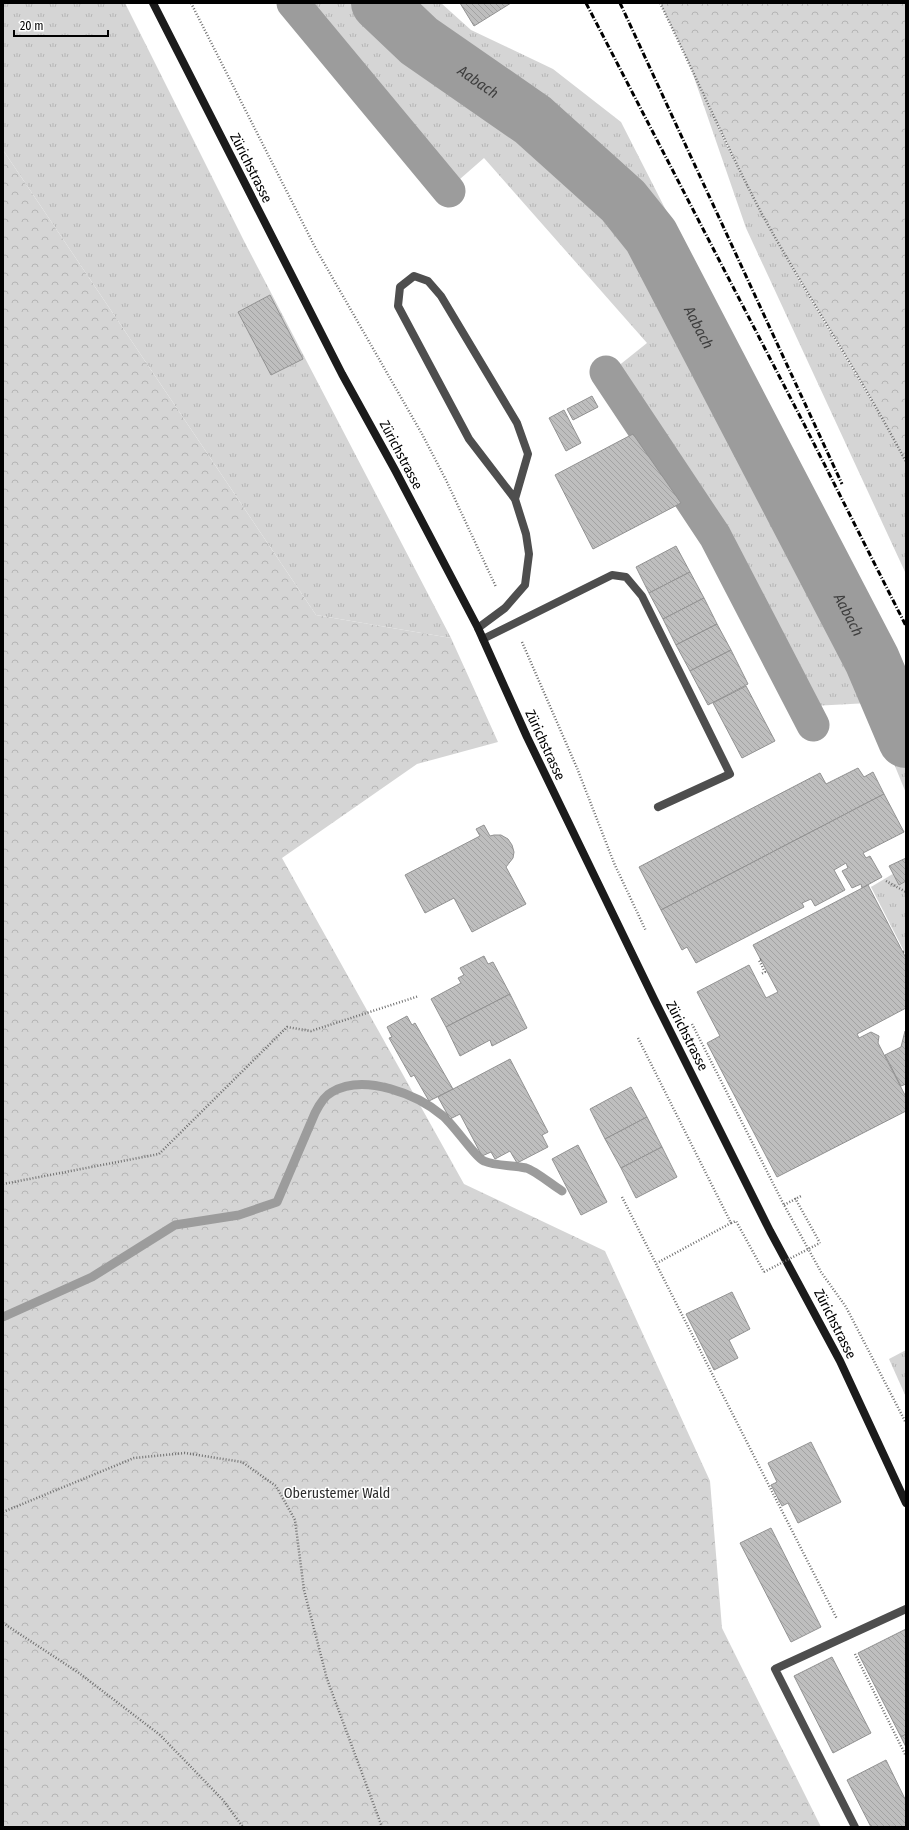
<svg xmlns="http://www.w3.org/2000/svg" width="909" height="1830" viewBox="0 0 909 1830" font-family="'Fira Sans Condensed',sans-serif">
	<defs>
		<pattern id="grass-tufts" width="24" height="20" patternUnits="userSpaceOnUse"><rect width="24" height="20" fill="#d5d5d5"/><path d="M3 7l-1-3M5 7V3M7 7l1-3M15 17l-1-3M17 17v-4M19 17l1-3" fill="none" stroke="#b5b5b5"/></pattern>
		<pattern id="forest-crowns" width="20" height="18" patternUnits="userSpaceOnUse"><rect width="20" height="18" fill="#d5d5d5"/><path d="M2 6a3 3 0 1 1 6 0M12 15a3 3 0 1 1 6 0" fill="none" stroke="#b5b5b5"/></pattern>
		<pattern id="building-back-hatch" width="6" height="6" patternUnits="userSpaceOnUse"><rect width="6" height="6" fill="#bebebe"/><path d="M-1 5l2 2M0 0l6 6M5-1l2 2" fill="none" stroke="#a2a2a2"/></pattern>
	</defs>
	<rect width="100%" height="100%" fill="#fff"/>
	<!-- grass -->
	<g fill="url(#grass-tufts)">
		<polygon points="3,3 125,3 244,241 451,638 316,615 3,150"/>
		<polygon points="283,3 441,3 471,30 553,69 621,122 882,634 906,687 906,793 869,703 794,707 700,521 602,379 647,343 484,158 444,193"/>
		<polygon points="687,57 726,144 763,214 799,280 892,435 906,462 906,574 746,228"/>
		<polygon points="906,866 906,955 871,887"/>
		<polygon points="906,1350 906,1397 889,1359"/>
	</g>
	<!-- forest -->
	<g fill="url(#forest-crowns)">
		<path d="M660,3H906V462C862,378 809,299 763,216C726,146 695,74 660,3Z"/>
		<polygon points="3,150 316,615 451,638 498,742 417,764 282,858 464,1184 605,1251 710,1481 722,1628 821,1827 3,1827"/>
	</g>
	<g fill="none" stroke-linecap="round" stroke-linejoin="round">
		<!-- stream -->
		<path stroke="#9c9c9c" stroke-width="9" d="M3,1317L92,1277L175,1225L239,1215L277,1202L315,1113C319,1105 324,1096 332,1092C364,1073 417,1094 443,1116C453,1124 476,1158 484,1161C495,1166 513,1165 526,1168C536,1171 552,1185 562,1191"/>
		<!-- canal -->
		<g stroke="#9c9c9c" stroke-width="33">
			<polyline points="293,3 449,191"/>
			<polyline points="606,372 715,536 813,725"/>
		</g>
		<!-- river -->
		<path stroke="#9c9c9c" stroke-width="56" id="s1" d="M379,3L419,41L533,120L623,201L651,236L872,660L906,740"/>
	</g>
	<!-- building -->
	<g fill="url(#building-back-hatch)" stroke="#929292">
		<polygon points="460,3 511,3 474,26"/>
		<polygon points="270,295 303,359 271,375 238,312"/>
		<polygon points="592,396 598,407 573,420 567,409"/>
		<polygon points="564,410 581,443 566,451 549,418"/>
		<polygon points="633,434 681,503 593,549 555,475"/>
		<polygon points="676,546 690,572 649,593 636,567"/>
		<polygon points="690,572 704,598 663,619 649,593"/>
		<polygon points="704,598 717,624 676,645 663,619"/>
		<polygon points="717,624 731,650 690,671 676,645"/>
		<polygon points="731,650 748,684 708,705 690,671"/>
		<polygon points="746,686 775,741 742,758 713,703"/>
		<polygon points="858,768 864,777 873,772 884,794 661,910 639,867 820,773 826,784"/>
		<polygon points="884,794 904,832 863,853 866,858 870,856 882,877 862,888 861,884 852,888 842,871 848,868 846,863 834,870 845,890 815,906 811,899 802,903 804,907 696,963 687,947 682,950 661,910"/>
		<polygon points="484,825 490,836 494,835 501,835 508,839 512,845 514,852 513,858 506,867 526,904 472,932 454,898 425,913 405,875 480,836 476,829"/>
		<polygon points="906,858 906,881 899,885 889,866"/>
		<polygon points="868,885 906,958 906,1008 857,1034 859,1038 871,1032 879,1036 878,1043 906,1097 906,1111 777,1177 707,1043 720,1036 697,992 749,965 766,998 778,992 753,945"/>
		<polygon points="484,956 488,964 493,962 510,994 446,1027 431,999 461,983 458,978 464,975 460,968"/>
		<polygon points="510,994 527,1028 492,1046 490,1040 460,1056 446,1027"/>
		<polygon points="407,1016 412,1025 415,1023 453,1089 429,1101 414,1075 411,1077 389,1038 392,1037 387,1027"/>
		<polygon points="905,1031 906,1031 906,1084 901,1086 885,1055 901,1047"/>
		<polygon points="510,1059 548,1132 542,1135 548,1147 517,1163 510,1151 495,1159 491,1152 482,1156 460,1114 450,1119 438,1097"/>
		<polygon points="631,1087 647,1117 605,1139 590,1109"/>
		<polygon points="647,1117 662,1147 621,1168 605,1139"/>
		<polygon points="578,1145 607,1202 581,1215 552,1159"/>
		<polygon points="662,1147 677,1177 636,1198 621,1168"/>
		<polygon points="732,1292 750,1329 729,1340 738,1358 714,1370 686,1314"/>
		<polygon points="811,1442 841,1502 798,1523 788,1503 782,1506 771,1485 777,1482 768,1463"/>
		<polygon points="771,1528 821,1627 791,1642 740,1543"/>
		<polygon points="906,1629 906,1734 901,1737 858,1653"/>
		<polygon points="832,1657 871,1733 833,1753 794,1676"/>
		<polygon points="906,1734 906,1747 901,1737"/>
		<polygon points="886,1760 906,1801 906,1827 871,1827 847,1780"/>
	</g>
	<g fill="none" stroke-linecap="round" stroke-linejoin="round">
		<!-- path -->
		<g stroke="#707070" stroke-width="2.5" stroke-dasharray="1 2" stroke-linecap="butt">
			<polyline points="191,3 316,249 422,434 446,480 496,587"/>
			<path d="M660,3C695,74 726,146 763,216C809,299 862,378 906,462"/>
			<polyline points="522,642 577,768 614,863 646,931"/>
			<polyline points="886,881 906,892"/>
			<polyline points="903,952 906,951"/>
			<polyline points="761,959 759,960 765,972 761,974"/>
			<polyline points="692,1024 784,1205 821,1272 846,1307 906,1423"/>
			<polyline points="638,1038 731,1223 657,1263"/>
			<polyline points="3,1184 159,1154 287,1027 311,1031 419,996"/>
			<polyline points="622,1197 837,1619"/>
			<polyline points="795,1198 820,1243"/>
			<polyline points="784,1205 801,1196"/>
			<polyline points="731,1223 736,1221 764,1272"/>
			<polyline points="3,1512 134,1458 185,1453 242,1462 276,1486 295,1520 304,1590 327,1679 382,1827"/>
			<polyline points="3,1623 79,1673 160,1735 223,1800 243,1827"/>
			<polyline points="855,1654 906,1756"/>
		</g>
		<!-- service -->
		<g stroke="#4e4e4e" stroke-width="8">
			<polyline points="478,628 505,608 525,585 529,554 526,534 515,499 469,439 398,306 400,287 414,276 428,281 441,296 517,423 528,454 515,499"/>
			<polyline points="483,639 612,575 626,577 642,596 730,774 658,807"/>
			<polyline points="855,1827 775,1669 906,1609"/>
		</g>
		<!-- secondary -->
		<polyline stroke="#1b1b1b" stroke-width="8" points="153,3 342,374 395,470 478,628 527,737 654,999 770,1231 840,1361 906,1503"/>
		<!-- rail -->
		<g stroke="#000" stroke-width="3" stroke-dasharray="6 2 1 2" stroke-linecap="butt">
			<polyline points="586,3 804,424 906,626"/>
			<polyline points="620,3 842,484"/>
		</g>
		<!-- path-bridge -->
		<polyline stroke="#707070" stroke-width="2.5" stroke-dasharray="1 2" stroke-linecap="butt" points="764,1272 820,1243"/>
	</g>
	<g text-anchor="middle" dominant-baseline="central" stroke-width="3" stroke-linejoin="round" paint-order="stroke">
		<!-- street labels -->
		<g font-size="14" fill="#000" stroke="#fff">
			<text transform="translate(251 168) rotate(63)">Zürichstrasse</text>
			<text transform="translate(401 455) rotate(62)">Zürichstrasse</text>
			<text transform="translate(545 745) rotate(65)">Zürichstrasse</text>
			<text transform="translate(687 1036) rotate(63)">Zürichstrasse</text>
			<text transform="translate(835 1324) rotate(63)">Zürichstrasse</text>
		</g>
		<!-- park labels -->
		<g font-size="14" fill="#2c2c2c" stroke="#fff">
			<text x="337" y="1493">Oberustemer Wald</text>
		</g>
		<!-- water labels -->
		<g font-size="15" font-style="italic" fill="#3d3d3d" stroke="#fff">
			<text stroke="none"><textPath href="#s1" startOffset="127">Aabach</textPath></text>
			<text stroke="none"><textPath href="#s1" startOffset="463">Aabach</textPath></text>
			<text stroke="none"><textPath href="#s1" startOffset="787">Aabach</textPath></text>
		</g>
	</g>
	<!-- border -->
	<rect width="909" height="1830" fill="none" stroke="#000000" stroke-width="8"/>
	<!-- scale -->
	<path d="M14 30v6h94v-6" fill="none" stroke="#000000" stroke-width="2"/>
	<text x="20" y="30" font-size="12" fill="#000000" stroke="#ffffff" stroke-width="3" paint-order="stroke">20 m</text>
</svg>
